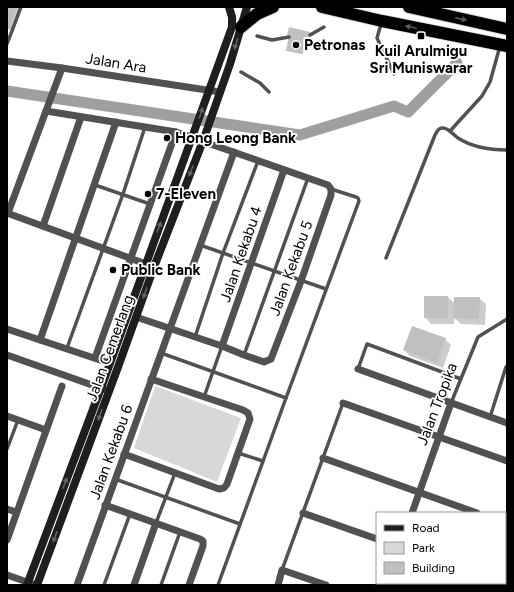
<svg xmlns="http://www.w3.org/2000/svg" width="514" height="592" viewBox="0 0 514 592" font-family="Figtree,sans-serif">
	<rect width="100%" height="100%" fill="#fff"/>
	<!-- green -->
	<polygon fill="#d8d8d8" points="155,386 241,418 217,482 134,448"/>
	<!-- shadow -->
	<g fill="#0003">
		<polygon points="7,7 22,7 14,31 7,29"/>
		<polygon points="310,33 309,40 305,39 303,54 288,51"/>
		<polygon points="448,297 455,304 479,298 486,304 485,325 461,324 454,318 454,324 431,324 425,317"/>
		<polygon points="445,339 451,345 443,368 410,356 404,350"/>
	</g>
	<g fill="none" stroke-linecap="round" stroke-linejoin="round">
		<!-- river -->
		<polyline stroke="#9f9f9f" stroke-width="11" points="7,91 300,135 394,106 408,112 457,63"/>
	</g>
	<!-- building -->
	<g fill="#c0c0c0">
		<polygon points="7,7 17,7 10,28 7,27"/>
		<polygon points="289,27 310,32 309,40 305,39 302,54 286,51 289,35 287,35"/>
		<rect x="424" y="296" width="24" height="22"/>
		<polygon points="454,297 480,297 479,319 453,318"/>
		<polygon points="412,326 446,338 437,363 403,350"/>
	</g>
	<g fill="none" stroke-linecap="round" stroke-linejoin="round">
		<!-- highway casing -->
		<g stroke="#dbdbdb" stroke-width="14">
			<g id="highway">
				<polyline points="322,7 382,21 507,46"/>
				<polyline points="409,7 507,29"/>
				<polyline points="241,27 257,14 273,7"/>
			</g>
		</g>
		<!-- lane -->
		<g stroke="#515151" stroke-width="3.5">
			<polyline points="381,24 377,38 394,74"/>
			<polyline points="310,35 324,27"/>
			<polyline points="257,36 272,40 289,37"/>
			<polyline points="7,44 21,7"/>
			<polyline points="241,72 260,83 269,92"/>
			<polyline points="450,131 482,96 490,82 500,46"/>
			<polyline points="95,185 150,204"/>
			<polyline points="200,245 326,289"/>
			<path d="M386,258L435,135C437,132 438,128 442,128C448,127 453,135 458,138C472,147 490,150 507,150"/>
			<polyline points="195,337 223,253 258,161"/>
			<polyline points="67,348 123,194 145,127"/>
			<polyline points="161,353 286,398 218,585"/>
			<polyline points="244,355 308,178"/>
			<polyline points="358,369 367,344 461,379"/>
			<polyline points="204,397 222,346"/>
			<polyline points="286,398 359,201 358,198 356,197 331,189"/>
			<polyline points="451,403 478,337 507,319"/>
			<polyline points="490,417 506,367 507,366"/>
			<polyline points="7,449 18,420"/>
			<polyline points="238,453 263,461"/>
			<polyline points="115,479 240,524"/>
			<polyline points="156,523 175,473"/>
			<polyline points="282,570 343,403"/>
			<polyline points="104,585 130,514"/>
			<polyline points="161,585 180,532"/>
			<polyline points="486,585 488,583"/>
		</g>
		<!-- street -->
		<g stroke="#515151" stroke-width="7">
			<polyline points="7,61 62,68 220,92"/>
			<polyline points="46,111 176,132 328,185 331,189 331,195 301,281 271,359 264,362 244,355 222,346 136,317"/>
			<polyline points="7,213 154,267"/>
			<polyline points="8,213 62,68"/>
			<polyline points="43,226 81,117"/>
			<polyline points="7,329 109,363"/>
			<polyline points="40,340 116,122"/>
			<polyline points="222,346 284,170"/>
			<polyline points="7,355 109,391"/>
			<polyline points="95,358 176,132"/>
			<polyline points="358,369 507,423"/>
			<polyline points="343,403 507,461"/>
			<polyline points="7,416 46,430"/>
			<polyline points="124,454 219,489 224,488 227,484 250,419 248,413 243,410 151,379"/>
			<polyline points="323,458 477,513"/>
			<polyline points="105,505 200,539 203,541 203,546 189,585"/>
			<polyline points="7,509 16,512"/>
			<polyline points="303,513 377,539"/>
			<polyline points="412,513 451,403"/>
			<polyline points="505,523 507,524"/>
			<polyline points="7,540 62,386"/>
			<polyline points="7,575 33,584"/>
			<polyline points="77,585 234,152"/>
			<polyline points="134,585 156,523"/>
			<polyline points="278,585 282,570 326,585"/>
			<polyline points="386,585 387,583"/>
		</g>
		<!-- secondary -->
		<g stroke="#1e1e1e" stroke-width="8">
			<polyline points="27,585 101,388 232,27 232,17 229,7"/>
			<polyline points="37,585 118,367 154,267 203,141 230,64 247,7"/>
			<polyline points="503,585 507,581"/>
		</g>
		<!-- highway -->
		<use href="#highway" stroke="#000" stroke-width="12"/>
	</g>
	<!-- one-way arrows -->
	<defs><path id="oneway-solid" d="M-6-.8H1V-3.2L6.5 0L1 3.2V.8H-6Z"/></defs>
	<g fill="#595959">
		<use href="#oneway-solid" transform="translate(461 19) rotate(13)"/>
		<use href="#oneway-solid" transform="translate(411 27) rotate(-168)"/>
	</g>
	<g fill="#626262">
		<use href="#oneway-solid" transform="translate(236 44) rotate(108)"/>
		<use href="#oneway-solid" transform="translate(201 113) rotate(-71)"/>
		<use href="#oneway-solid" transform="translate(191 171) rotate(111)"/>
		<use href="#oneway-solid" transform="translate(159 227) rotate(-69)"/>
		<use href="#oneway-solid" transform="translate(145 293) rotate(109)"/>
		<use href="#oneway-solid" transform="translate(100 415) rotate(110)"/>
		<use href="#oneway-solid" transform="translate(65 483) rotate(-69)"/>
		<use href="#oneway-solid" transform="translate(55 537) rotate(110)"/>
	</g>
	<!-- markers -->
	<g fill="#000" stroke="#fff" stroke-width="1.5">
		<rect x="417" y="32" width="8" height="8" rx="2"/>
		<circle cx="296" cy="45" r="4"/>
		<circle cx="167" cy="138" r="4"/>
		<circle cx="148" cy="194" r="4"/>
		<circle cx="113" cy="270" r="4"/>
	</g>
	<g text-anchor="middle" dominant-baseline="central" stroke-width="3.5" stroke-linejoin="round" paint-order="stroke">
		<!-- poi labels -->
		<g font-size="15" font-weight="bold" fill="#000" stroke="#fff" text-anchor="start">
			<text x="304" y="45">Petronas</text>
			<text x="421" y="51" text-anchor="middle">Kuil Arulmigu<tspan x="421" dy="17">Sri Muniswarar</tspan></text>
			<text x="175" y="138">Hong Leong Bank</text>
			<text x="156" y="194">7-Eleven</text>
			<text x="121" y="270">Public Bank</text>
		</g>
		<!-- street labels -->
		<g font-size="15" fill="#000" stroke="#fff">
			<text transform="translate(116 63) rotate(9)">Jalan Ara</text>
			<text transform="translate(241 254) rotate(-71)">Jalan Kekabu 4</text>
			<text transform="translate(291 268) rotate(-70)">Jalan Kekabu 5</text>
			<text transform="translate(110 348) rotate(-70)">Jalan Cemerlang</text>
			<text transform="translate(437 404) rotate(-69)">Jalan Tropika</text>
			<text transform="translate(111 452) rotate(-70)">Jalan Kekabu 6</text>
		</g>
	</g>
	<!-- border -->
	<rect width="514" height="592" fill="none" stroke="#000000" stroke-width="16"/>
	<!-- legend -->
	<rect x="376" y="512" width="130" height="72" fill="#ffffff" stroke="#999999"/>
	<rect x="384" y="525" width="20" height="6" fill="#1e1e1e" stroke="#999999"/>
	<text x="412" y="532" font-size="12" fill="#000000">Road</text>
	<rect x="384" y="542" width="20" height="12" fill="#d8d8d8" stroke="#999999"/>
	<text x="412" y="552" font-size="12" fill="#000000">Park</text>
	<rect x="384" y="562" width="20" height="12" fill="#c0c0c0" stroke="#999999"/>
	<text x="412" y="572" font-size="12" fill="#000000">Building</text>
</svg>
